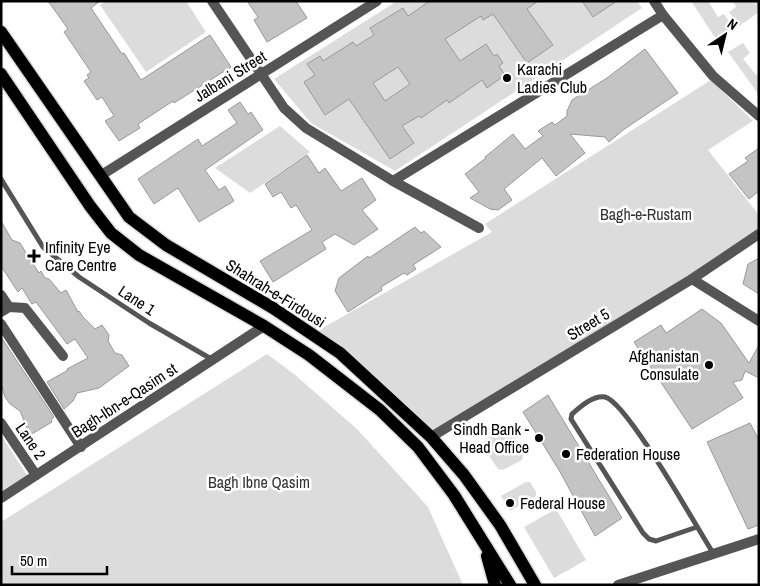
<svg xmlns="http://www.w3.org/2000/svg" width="760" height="586" viewBox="0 0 760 586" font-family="'Archivo Narrow',sans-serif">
	<rect width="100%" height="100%" fill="#fff"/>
	<!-- green -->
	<g fill="#dcdcdc">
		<polygon points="106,1 186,1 206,32 146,72 100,5"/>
		<polygon points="397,1 637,1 642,8 395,171 311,123 274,79"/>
		<polygon points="691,1 708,1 718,17 724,14 733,28 716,39"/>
		<polygon points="733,1 759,1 759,12 739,26 729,12 736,7"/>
		<polygon points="743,43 750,53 743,59 757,76 759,74 759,95 728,52"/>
		<polygon points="711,80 753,121 708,150 759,215 759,234 431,437 312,334 492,232 485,224"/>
		<polygon points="280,126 310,152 250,193 215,168"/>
		<polygon points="267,354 294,374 357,429 428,507 463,585 1,585 1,522"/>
		<polygon points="503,429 510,431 524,450 522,460 503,470 498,469 483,447 486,439"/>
		<polygon points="1,435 30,480 1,498"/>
		<polygon points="526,482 530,482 536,492 536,496 510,511 501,496"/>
		<polygon points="556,509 586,560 554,578 524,527"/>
	</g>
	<!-- building -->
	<g fill="#c4c4c4" stroke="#999" fill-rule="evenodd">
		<polygon points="48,1 100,1 91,8 122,54 124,53 141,80 210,35 231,67 174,103 173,101 138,124 140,128 119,141 105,121 114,116 102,97 97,100 84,81 89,78 87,75 91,72 64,32 68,29"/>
		<polygon points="247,1 296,1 307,18 267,42 254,20 258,17"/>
		<path d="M430,1H538L527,9L553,45L527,63L493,14L483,20L481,16L445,39L460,61L486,44L494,56L497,54L503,63L499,66L505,75L487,88L482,80L449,103L447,100L421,118L419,116L402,126L414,143L390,159L349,99L325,115L304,82L315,75L307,64L320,56L323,61L353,42L356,46L374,35L370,28L403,8L408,16ZM398,67L410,84L385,101L373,83Z"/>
		<polygon points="582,1 617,1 593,17"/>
		<polygon points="645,49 678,93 623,130 609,142 605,137 570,134 585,153 556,176 542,158 504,189 512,200 498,210 490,209 470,198 479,192 465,174 486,158 485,157 513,134 525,149 543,136 538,131 552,122 555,125 567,116 567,111 572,100 607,78"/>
		<polygon points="240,102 248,114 251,112 263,130 205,170 219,190 225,186 234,201 199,222 178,188 154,204 138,179 198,139 202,146 237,123 228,110"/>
		<polygon points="759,148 759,191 749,199 729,174 748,161 745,158"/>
		<polygon points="307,155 319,173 325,168 341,191 362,178 376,200 362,210 378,229 354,245 335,234 322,242 326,249 273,282 260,261 312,230 296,205 291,208 281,192 273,197 265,184"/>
		<polygon points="1,221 12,240 20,243 39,273 41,271 45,278 49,279 61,293 66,290 78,312 79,311 83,317 95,329 102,325 109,335 108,341 115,353 122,355 129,366 99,388 77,393 73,401 64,409 47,382 68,370 67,369 88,358 75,339 67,344 36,302 32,304 22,288 18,292 1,266"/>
		<polygon points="415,227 421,233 424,231 441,247 413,265 416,269 407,275 404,273 381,287 382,290 348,312 335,291 339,278 368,256 369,258"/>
		<polygon points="759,258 759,294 743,284 748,264"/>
		<polygon points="702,309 721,323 749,363 759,345 759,378 745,371 742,380 733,382 743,398 692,429 634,342 661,325 666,333"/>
		<polygon points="1,337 54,417 51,420 52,422 30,435 20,411 10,404 5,397 1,384"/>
		<polygon points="548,395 622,518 595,536 559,470 523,412"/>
		<polygon points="750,423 759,440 759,525 748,529 707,442"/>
	</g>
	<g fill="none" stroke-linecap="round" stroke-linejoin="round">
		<!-- primary casing -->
		<g stroke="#dbdbdb" stroke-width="15">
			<g id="primary">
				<polyline points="1,32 129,217 166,245 273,308 340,353 431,437 464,475 500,525 535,585"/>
				<polyline points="1,74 90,206 111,233 139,255 264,326 309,355 380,410 418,447 454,495 510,585"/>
				<polyline points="487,556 495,585"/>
			</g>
		</g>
		<!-- service -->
		<g stroke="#555" stroke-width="5">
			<polyline points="1,179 43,247 79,277 149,323 213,360"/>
			<path d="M697,527L656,541L649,539L643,533L571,419L572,414C580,407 593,395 605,397C627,402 697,528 713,553"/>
		</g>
		<!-- minor -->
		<g stroke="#555" stroke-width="10">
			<polyline points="212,1 284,108 306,128 393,181 479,228"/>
			<polyline points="654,1 663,15 713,76 759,116"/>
			<polyline points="100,176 377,1"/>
			<polyline points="393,181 663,15"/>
			<polyline points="692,279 759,321"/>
			<polyline points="1,295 9,307 1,312"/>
			<polyline points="9,307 25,308 63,356"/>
			<polyline points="1,324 81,447"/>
			<polyline points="1,423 36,475"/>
			<polyline points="431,437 692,279 759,234"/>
			<polyline points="618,585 759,539"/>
		</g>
		<!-- tertiary -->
		<polyline stroke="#555" stroke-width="10" points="1,498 264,326"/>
		<!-- primary -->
		<use href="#primary" stroke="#000" stroke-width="12"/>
	</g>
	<!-- markers -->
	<g fill="#000" stroke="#fff" stroke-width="2">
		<circle cx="507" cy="78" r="5"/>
		<path d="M31.5 248.5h5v5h5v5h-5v5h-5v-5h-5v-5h5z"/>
		<circle cx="709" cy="365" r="5"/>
		<circle cx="539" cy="438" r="5"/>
		<circle cx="566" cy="454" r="5"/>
		<circle cx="510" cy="503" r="5"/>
	</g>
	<g text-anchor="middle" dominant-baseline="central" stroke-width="5" stroke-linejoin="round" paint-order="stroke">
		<!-- poi labels -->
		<g font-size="16" fill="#000" stroke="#fff" text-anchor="start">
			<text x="517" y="69">Karachi<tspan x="517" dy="18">Ladies Club</tspan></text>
			<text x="45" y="247">Infinity Eye<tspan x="45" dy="18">Care Centre</tspan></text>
			<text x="699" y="356" text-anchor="end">Afghanistan<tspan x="699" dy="18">Consulate</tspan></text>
			<text x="529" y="429" text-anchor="end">Sindh Bank -<tspan x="529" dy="18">Head Office</tspan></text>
			<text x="576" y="454">Federation House</text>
			<text x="520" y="503">Federal House</text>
		</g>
		<!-- street labels -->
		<g font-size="16" fill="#000" stroke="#fff">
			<text transform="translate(230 76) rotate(-32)">Jalbani Street</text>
			<text transform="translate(276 293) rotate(32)">Shahrah-e-Firdousi</text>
			<text transform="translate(137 300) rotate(33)">Lane 1</text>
			<text transform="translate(588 324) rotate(-31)">Street 5</text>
			<text transform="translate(124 400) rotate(-33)">Bagh-Ibn-e-Qasim st</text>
			<text transform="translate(31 441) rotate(56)">Lane 2</text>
		</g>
		<!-- park labels -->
		<g font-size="16" fill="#333" stroke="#fff">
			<text x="646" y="214">Bagh-e-Rustam</text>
			<text x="259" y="482">Bagh Ibne Qasim</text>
		</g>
	</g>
	<!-- border -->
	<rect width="760" height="586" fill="none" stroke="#000000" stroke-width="5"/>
	<!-- north arrow -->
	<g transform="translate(725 35) rotate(35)" stroke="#ffffff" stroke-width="4" paint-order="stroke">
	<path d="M0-4L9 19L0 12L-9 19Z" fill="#000000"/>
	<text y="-8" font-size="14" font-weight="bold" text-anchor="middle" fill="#000000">N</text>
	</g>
	<!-- scale -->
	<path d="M12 566v8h95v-8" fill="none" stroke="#000000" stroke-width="2.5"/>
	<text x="20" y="566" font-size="15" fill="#000000" stroke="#ffffff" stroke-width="4" paint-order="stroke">50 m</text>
</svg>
